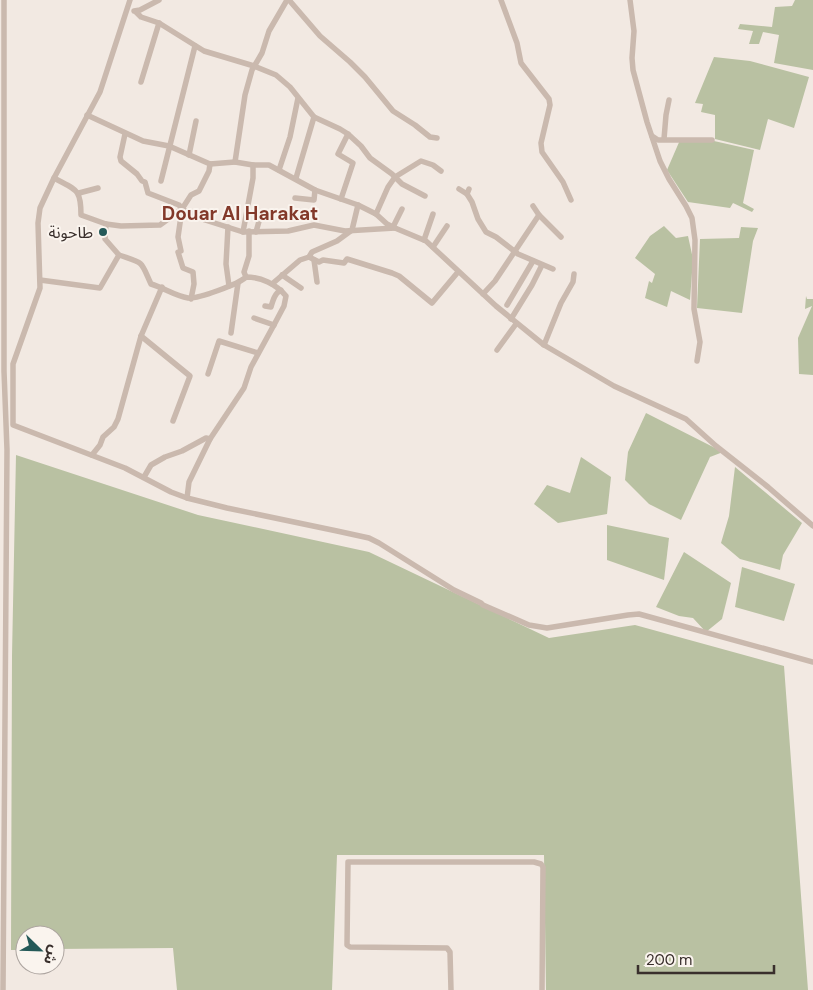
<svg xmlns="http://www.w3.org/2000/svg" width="813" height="990" viewBox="0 0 813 990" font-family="'DM Sans','Noto Sans Arabic',sans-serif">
	<rect width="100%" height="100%" fill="#f2e9e2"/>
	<!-- green -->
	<g fill="#b9c1a2">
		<polygon points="795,0 813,0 813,70 774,63 779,35 763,32 759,44 749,44 753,31 738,29 740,24 772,27 775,7 792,6"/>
		<polygon points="714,57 750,61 809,77 794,128 768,119 760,150 715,139 715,115 701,112 703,104 695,103"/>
		<polygon points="680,140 714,141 754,150 743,203 754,209 752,212 733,203 730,208 688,202 667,170"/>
		<polygon points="664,226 676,238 688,236 693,259 690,300 671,291 667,307 645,298 649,281 652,283 655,274 635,258 650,236"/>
		<polygon points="741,227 758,228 753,241 742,313 697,308 700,239 739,238"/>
		<polygon points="806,296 807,299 813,299 813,375 799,374 798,338 812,306 805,309"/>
		<polygon points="646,413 723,452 710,457 681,520 649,504 625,480 628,452"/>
		<polygon points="16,455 198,515 369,552 549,638 635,625 784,666 808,990 546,990 544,855 337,855 332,990 177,990 173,948 55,949 55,935 25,935 25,950 11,950 12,656"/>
		<polygon points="581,457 611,477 607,514 558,523 534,504 547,485 570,493"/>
		<polygon points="735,467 802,523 783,555 780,570 740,559 721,543 729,516"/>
		<polygon points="607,525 669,538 664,580 607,560"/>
		<polygon points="684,552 731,583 722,619 706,632 693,618 679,616 656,607"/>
		<polygon points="742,567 795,584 784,621 735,607"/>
	</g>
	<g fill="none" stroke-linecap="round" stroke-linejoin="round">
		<!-- minor -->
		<g stroke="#cab9ae" stroke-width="5.5">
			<polyline points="130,0 100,92 54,178 40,208 38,223 40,288 13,364 13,425 125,468 171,492 187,498 227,508 337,531 369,538 379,543 454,590 481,603 483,605 529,625 547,628 628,615 639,614 813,662"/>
			<polyline points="287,0 269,31 262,53 252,70 245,95 235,162 253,165 269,165 315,190 358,205 376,214 387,224 395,228 426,241 496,306 544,345 614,386 686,419 716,446 768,487 813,526"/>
			<polyline points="289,0 320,36 350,62 365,77 393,111 415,125 430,137 437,138"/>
			<polyline points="501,0 517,43 521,63 549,99 550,105 541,143 542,152 563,182 571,200"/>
			<polyline points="630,0 634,31 632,58 633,70 647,122 660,161 669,179 686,206 692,218 695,240 694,309 700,342 697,361"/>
			<polyline points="134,11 140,10 159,0"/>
			<polyline points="136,12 141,17 159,23 204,51 254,66 276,75 290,87 314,117"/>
			<polyline points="141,82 159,23"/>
			<polyline points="87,115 143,141 169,146 210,164 235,162"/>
			<polyline points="125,134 120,157 121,161 137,174 142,181 145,182 148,193 179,205 182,209 205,220 243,232 288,231 314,225 345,231 395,228"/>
			<polyline points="652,136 658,140 712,140"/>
			<polyline points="664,139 666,115 669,100"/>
			<polyline points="189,155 196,121"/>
			<polyline points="279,170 290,137 298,98"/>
			<path d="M54,178C76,190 81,188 81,215L106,224L121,226L160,225L182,209L191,195L199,191L209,171L210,164"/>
			<polyline points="296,178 314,117 340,129 348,134 361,146 370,158 392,174 402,184 425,196"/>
			<polyline points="161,181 195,46"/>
			<polyline points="459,189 467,194"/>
			<polyline points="469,189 467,194 472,202 478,219 486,232 496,237 518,254 553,269"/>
			<polyline points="79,193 98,188"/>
			<polyline points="295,198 314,200 315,190"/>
			<polyline points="341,199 353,163 338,154 348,134"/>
			<polyline points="533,206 539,215"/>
			<polyline points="182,209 178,237 181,251 178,252 183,268 193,272 194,284 191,299"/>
			<polyline points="376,214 388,187 395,177 421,161 433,165 441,171"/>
			<polyline points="106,224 105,239 119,255"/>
			<polyline points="228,227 226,264 229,286"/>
			<polyline points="393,227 402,209"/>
			<polyline points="243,232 253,178 253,165"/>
			<polyline points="256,232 261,214"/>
			<polyline points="424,240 433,214"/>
			<polyline points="433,247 447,226"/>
			<polyline points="309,257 319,262 323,260 344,263 347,259 392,273 399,276 432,303 458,272"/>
			<polyline points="314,260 317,282"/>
			<polyline points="282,275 301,288"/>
			<polyline points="246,277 244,272 249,256 249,231"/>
			<path d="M40,280L100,288L119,255C145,264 140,260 151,284C164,288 175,296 188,298C198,299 239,284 246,277C261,277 276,284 286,296L284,306L275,323L251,367L244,388L210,439L189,482L187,498"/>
			<polyline points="272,284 300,260 309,257 312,252 337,241 352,230 358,205"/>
			<polyline points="483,294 495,281 539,215 561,237"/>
			<polyline points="507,305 533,261"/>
			<path d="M265,306L271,307C273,300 275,293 281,290"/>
			<polyline points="254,318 274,325"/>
			<polyline points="511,319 532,285 542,265"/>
			<polyline points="231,333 238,283"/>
			<polyline points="141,336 190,376 173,421"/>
			<polyline points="544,345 561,303 573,282 574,274"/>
			<polyline points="497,350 516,324"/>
			<polyline points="208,374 219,341 258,353"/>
			<polyline points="92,455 100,445 103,437 114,427 118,419 141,336 162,287"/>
			<polyline points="144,477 151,465 165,457 182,451 206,438 210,439"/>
			<polyline points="3,990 7,450 4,371 4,0"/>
			<polyline points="451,990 450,952 447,948 350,947 347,945 348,862 534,862 541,864 543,867 542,990"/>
		</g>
	</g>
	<!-- markers -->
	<circle fill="#245958" stroke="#faf4ee" stroke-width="2" cx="103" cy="232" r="5"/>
	<g text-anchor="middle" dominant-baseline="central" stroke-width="4" stroke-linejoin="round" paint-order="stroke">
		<!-- poi labels -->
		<g font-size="16" fill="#392f2c" stroke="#faf4ee" text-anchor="end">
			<text x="93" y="232">طاحونة</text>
		</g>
		<!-- quarter labels -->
		<g font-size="19" font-weight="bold" fill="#83392a" stroke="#faf4ee">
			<text x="240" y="213">Douar Al Harakat</text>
		</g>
	</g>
	<!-- north arrow -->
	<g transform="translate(40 950) rotate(113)"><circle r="24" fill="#faf4ee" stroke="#ada5a0"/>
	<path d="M0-4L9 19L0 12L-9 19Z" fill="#245958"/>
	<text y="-8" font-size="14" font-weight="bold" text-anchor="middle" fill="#392f2c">ش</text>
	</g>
	<!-- scale -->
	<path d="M638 965v8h136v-8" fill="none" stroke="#392f2c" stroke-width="2.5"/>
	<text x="646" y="965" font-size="15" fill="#392f2c" stroke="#faf4ee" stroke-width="4" paint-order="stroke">200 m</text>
</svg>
